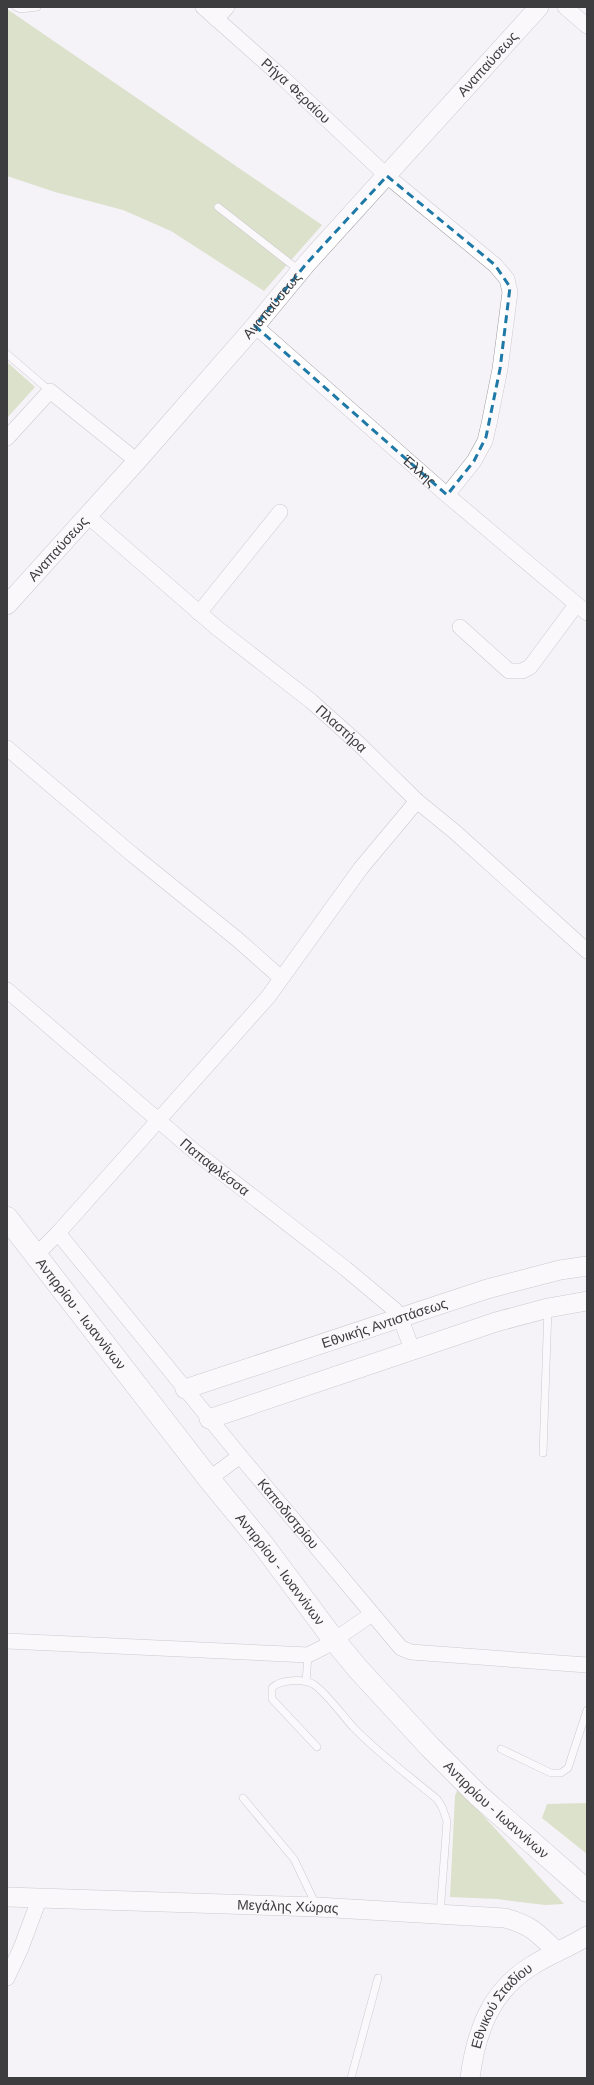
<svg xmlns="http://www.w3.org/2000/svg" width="594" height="2085" viewBox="0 0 594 2085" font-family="Helvetica,sans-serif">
	<rect width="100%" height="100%" fill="#f5f3f8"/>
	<!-- green -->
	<g fill="#bbcd92">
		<polygon points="7,9 322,225 264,291 171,231 123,210 55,192 7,176"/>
		<polygon points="7,362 35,387 7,418"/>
		<polygon points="458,1788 564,1904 545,1905 497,1899 450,1897 455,1796"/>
		<polygon points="587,1803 587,1854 542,1818 547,1804"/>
	</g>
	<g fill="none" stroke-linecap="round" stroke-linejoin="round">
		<!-- service casing -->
		<g stroke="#9c999e" stroke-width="8">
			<g id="service">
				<polyline points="16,7 21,9 37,7"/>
				<polyline points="218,207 300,271"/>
				<polyline points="7,354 50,391"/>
				<polyline points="543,1453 548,1308"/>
				<polyline points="306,1682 308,1655"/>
				<path d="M317,1747L272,1699V1688C280,1679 303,1679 313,1684C324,1690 343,1716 353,1727C378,1753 409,1776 437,1799L442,1807L447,1821L440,1914"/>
				<polyline points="501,1749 551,1773 561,1773 568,1768 587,1710"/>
				<polyline points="243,1798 294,1859 316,1905"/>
				<polyline points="351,2078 378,1978"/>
			</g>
		</g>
		<!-- minor casing -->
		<g stroke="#9c999e" stroke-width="16">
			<g id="minor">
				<path id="s1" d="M203,7L283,78L387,176L495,265L507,279L510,292L500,369L489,424L485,441L474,461L447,495"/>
				<polyline points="565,7 587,26"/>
				<polyline points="216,19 227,7"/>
				<path id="s2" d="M255,326L447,495L587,613"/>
				<polyline points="7,438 50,391 137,461"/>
				<path id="s3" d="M88,516L217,628L311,701L359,744L417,801L455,832L587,951"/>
				<polyline points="199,613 280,512"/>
				<polyline points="460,627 509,671 522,671 530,667 576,605"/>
				<polyline points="7,748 133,855 237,939 281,978"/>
				<path id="s4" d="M7,990L194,1151L346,1269L395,1310L400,1317L412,1349"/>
				<path id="s5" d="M58,1233L240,1456L401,1648L411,1652L587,1665"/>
				<polyline points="36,1255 58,1233 268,997 361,868 417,801"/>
				<polyline points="209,1479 240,1456"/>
				<polyline points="7,1641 308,1655 324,1647 372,1614"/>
				<polyline points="7,1978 21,1948 40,1897"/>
			</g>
		</g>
		<!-- tertiary casing -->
		<g stroke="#9c999e" stroke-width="20">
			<g id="tertiary">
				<path id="s6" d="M7,605L137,461L255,326L307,263L539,7"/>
				<path id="s7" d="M185,1389L487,1289L560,1270L587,1266"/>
				<polyline points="209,1419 496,1322 548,1308 587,1301"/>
				<path id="s8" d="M7,1897L317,1907L505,1918C531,1925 538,1933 557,1952"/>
				<path id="s9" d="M470,2078C476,2031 491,1990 533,1965C550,1954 570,1947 587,1936"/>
			</g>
		</g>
		<!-- primary casing -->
		<g stroke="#9c999e" stroke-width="23">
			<g id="primary">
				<path id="s10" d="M7,1218L209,1479L264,1546L334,1640L359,1670L430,1747L479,1796L587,1891"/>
			</g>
		</g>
		<!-- service -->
		<use href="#service" stroke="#fff" stroke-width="7"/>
		<!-- minor -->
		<use href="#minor" stroke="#fff" stroke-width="15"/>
		<!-- tertiary -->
		<use href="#tertiary" stroke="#fff" stroke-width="19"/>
		<!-- primary -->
		<use href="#primary" stroke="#fff" stroke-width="22"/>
	</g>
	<!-- marked area -->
	<path d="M0 0H594V2085H0ZM387,176L495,265L510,287L500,369L486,437L474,461L447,495L255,326L307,263Z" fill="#f5f3f8" fill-opacity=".55" fill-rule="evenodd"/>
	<path fill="none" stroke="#1e79a7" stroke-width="3" stroke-dasharray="8 5" stroke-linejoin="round" d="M387,176L495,265L510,287L500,369L486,437L474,461L447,495L255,326L307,263Z"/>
	<g text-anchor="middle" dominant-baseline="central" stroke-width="3" stroke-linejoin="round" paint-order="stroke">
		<!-- street labels -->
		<g font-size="14" fill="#3d3c3f" stroke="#fff">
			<text stroke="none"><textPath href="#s6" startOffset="724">Αναπαύσεως</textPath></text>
			<text stroke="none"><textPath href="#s1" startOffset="125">Ρήγα Φεραίου</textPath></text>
			<text stroke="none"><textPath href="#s6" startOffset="400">Αναπαύσεως</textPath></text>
			<text stroke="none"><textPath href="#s2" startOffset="219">Έλλης</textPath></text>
			<text stroke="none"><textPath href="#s6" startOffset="76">Αναπαύσεως</textPath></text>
			<text stroke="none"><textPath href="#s3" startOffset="331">Πλαστήρα</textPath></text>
			<text stroke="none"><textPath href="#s4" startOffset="273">Παπαφλέσσα</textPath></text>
			<text stroke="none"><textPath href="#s10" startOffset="121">Αντιρρίου - Ιωαννίνων</textPath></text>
			<text stroke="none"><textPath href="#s7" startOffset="210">Εθνικής Αντιστάσεως</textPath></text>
			<text stroke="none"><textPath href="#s5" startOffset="363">Καποδιστρίου</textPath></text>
			<text stroke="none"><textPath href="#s10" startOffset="445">Αντιρρίου - Ιωαννίνων</textPath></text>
			<text stroke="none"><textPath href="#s10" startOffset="769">Αντιρρίου - Ιωαννίνων</textPath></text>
			<text stroke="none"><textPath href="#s8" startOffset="281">Μεγάλης Χώρας</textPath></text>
			<text stroke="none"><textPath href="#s9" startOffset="81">Εθνικού Σταδίου</textPath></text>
		</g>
	</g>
	<!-- border -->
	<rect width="594" height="2085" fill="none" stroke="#3d3c3f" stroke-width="16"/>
</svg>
